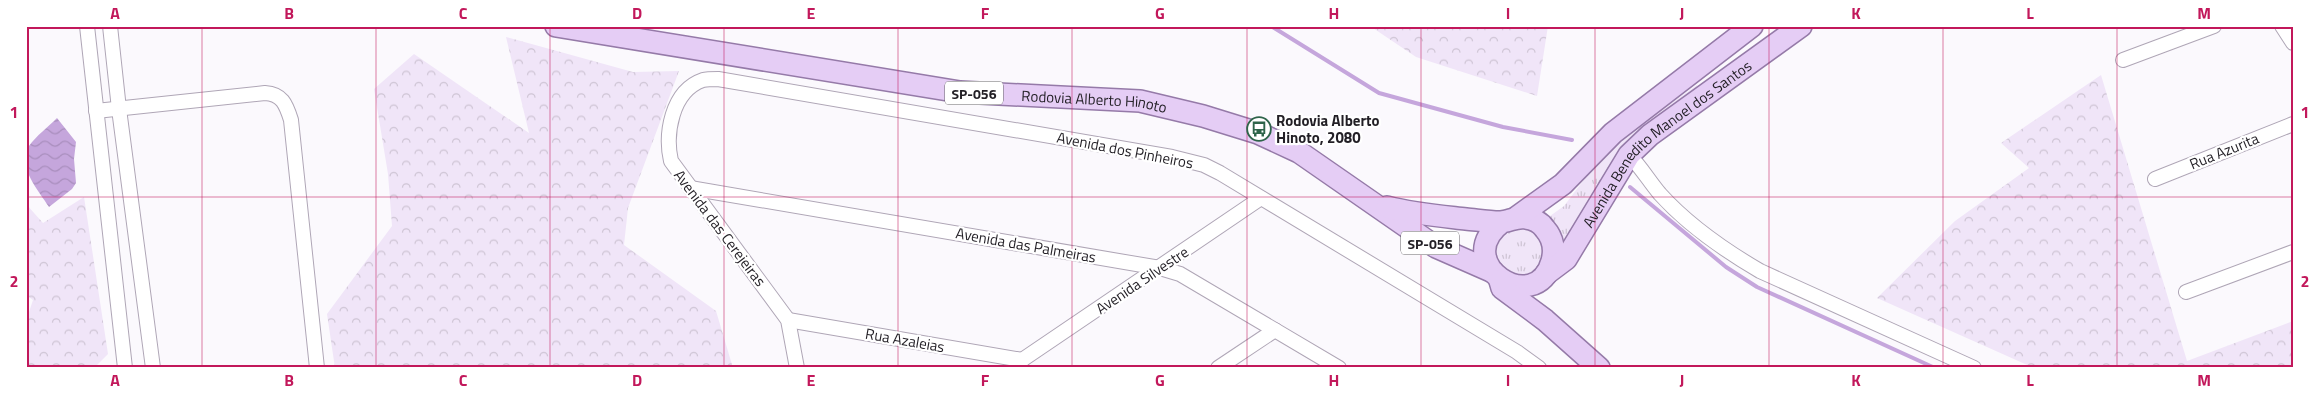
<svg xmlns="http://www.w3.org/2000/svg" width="2319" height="394" viewBox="0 0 2319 394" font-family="'Titillium Web',sans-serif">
	<defs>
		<pattern id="grass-tufts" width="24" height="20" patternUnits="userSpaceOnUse" patternTransform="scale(1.25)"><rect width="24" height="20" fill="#f0e5f8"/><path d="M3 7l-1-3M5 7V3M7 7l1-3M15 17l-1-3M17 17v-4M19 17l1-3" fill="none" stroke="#cec4d4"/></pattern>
		<pattern id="forest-crowns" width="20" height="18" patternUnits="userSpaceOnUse" patternTransform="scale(1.25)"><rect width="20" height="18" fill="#f0e5f8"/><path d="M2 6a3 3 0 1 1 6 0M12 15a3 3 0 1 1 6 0" fill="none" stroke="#cec4d4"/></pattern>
		<pattern id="water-waves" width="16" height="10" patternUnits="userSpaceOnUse" patternTransform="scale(1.25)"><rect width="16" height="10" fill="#c5a6dc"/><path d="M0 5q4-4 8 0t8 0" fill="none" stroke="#a98ebd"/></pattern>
	</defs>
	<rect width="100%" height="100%" fill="#fbf9fd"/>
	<!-- grass -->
	<g fill="url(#grass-tufts)">
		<polygon points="1697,85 1700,91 1635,139 1564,253 1543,221 1564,206 1608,148"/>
		<path d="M1514,226C1520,227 1528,228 1533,231C1550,244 1544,274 1522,277C1517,278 1511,276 1506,276L1492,247L1494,240Z"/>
	</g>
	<!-- forest -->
	<g fill="url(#forest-crowns)">
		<polygon points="1370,26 1548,26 1537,96 1416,57"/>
		<polygon points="506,37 633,72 679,71 628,208 624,245 716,311 733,368 335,368 327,314 392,226 388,174 374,89 414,54 529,133"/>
		<polygon points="2101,75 2187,361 2293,321 2293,368 2034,368 1877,298 1955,221 2029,168 2001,143"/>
		<polygon points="84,197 108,354 94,368 26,368 26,321 33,300 26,295 26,204 43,223"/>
	</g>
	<!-- water -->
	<path fill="url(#water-waves)" d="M57,118L76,142L74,159L76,183L72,189L49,207C39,191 16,166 29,146C36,136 48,127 57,118Z"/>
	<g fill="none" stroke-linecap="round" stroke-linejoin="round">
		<!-- stream -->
		<g stroke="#c5a6dc" stroke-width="4">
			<polyline points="1271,26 1379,93 1503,127 1572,140"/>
			<polyline points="1630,187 1726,267 1757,287 1935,368"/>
		</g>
		<!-- minor casing -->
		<g stroke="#afa6b6" stroke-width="16">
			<g id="minor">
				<polyline points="87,26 125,368"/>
				<polyline points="110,26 119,109 153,368"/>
				<polyline points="2282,26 2293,43"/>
				<polyline points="2123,60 2214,26"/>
				<path d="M96,111L265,93C282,94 286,104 291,120L317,368"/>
				<path d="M1629,155C1641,167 1649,181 1660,194C1688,225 1724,250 1760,271L1974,368"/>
				<polyline points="2155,179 2293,124"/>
				<polyline points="690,188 1160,268 1180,274 1339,368"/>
				<polyline points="2186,292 2293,252"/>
				<polyline points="788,320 1022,360"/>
				<polyline points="1022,360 1261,198"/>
				<path d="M797,368L788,320L671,161C665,135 671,91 703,80C707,79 714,79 718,79L1172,157L1204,165L1220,173L1517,352L1539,368"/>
				<polyline points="1218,368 1275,330"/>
			</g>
		</g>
		<!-- primary casing -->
		<g stroke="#957aa8" stroke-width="24">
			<g id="primary">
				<path id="s1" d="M556,26L960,92L1140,101L1203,116L1258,133L1299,152L1436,247L1493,272"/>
				<path d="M1387,207C1414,214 1439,216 1466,219C1477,220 1489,222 1500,222C1509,222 1516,216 1526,218C1534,219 1541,223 1545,229C1553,238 1555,250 1552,261C1536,319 1448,263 1502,222"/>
				<polyline points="1517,217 1563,184 1613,133 1752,26"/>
				<path id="s2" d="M1546,274L1566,259L1629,155L1650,135L1801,26"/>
				<polyline points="1500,281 1502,288 1545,320 1599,368"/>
			</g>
		</g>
		<!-- minor -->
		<use href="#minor" stroke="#fff" stroke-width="14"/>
		<!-- primary -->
		<use href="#primary" stroke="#e5cdf5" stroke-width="21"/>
	</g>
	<!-- grid -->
	<path fill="none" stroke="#c2185b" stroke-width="1" stroke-opacity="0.55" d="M202,26V368M376,26V368M550,26V368M724,26V368M898,26V368M1072,26V368M1247,26V368M1421,26V368M1595,26V368M1769,26V368M1943,26V368M2117,26V368M26,197H2293"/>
	<!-- icons -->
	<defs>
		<g id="bus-ring" transform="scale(1.25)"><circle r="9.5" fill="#fff" stroke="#2e644a" stroke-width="1.5"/><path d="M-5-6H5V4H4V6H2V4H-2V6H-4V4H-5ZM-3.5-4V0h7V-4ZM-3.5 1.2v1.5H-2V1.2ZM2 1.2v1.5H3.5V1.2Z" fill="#2e644a"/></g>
	</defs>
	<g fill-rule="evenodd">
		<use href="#bus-ring" x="1259" y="129"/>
	</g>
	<g text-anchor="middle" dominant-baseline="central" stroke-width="4.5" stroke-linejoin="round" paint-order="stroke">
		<!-- shield labels -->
		<g fill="#fff" stroke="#646266" stroke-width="1">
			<rect x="945" y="81.5" width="58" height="23" rx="4"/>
			<rect x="1401" y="231.5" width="58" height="23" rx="4"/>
		</g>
		<g font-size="14" font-weight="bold" fill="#221f25">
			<text x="974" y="93">SP-056</text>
			<text x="1430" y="243">SP-056</text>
		</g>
		<!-- street labels -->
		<g font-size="15" fill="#221f25" stroke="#fff">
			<text stroke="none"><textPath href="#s1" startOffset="544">Rodovia Alberto Hinoto</textPath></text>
			<text stroke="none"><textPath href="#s2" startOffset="181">Avenida Benedito Manoel dos Santos</textPath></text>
			<text transform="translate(1125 150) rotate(11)">Avenida dos Pinheiros</text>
			<text transform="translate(2224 151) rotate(-22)">Rua Azurita</text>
			<text transform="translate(720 228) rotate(53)">Avenida das Cerejeiras</text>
			<text transform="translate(1026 245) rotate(10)">Avenida das Palmeiras</text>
			<text transform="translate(1142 280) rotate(-34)">Avenida Silvestre</text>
			<text transform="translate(905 340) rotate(10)">Rua Azaleias</text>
		</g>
		<!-- poi labels -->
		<g font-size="15" font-weight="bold" fill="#221f25" stroke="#fff" text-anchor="start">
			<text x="1276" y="120">Rodovia Alberto<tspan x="1276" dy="17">Hinoto, 2080</tspan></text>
		</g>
	</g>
	<!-- border -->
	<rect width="2319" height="394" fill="none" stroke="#ffffff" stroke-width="55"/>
	<rect x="28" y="28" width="2264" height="338" fill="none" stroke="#c2185b" stroke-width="2"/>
	<g font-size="16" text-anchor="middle" font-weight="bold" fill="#c2185b">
		<text x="115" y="19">A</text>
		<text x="289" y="19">B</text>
		<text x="463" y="19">C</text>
		<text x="637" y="19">D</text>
		<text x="811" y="19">E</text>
		<text x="985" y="19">F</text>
		<text x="1160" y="19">G</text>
		<text x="1334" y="19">H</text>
		<text x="1508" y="19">I</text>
		<text x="1682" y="19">J</text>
		<text x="1856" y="19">K</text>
		<text x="2030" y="19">L</text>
		<text x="2204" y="19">M</text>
		<text x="14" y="118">1</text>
		<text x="2305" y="118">1</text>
		<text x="14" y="287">2</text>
		<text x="2305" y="287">2</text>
		<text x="115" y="386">A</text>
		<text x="289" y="386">B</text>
		<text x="463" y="386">C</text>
		<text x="637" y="386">D</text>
		<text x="811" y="386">E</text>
		<text x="985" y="386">F</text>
		<text x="1160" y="386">G</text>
		<text x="1334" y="386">H</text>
		<text x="1508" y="386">I</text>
		<text x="1682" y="386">J</text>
		<text x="1856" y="386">K</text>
		<text x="2030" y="386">L</text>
		<text x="2204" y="386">M</text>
	</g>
</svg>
